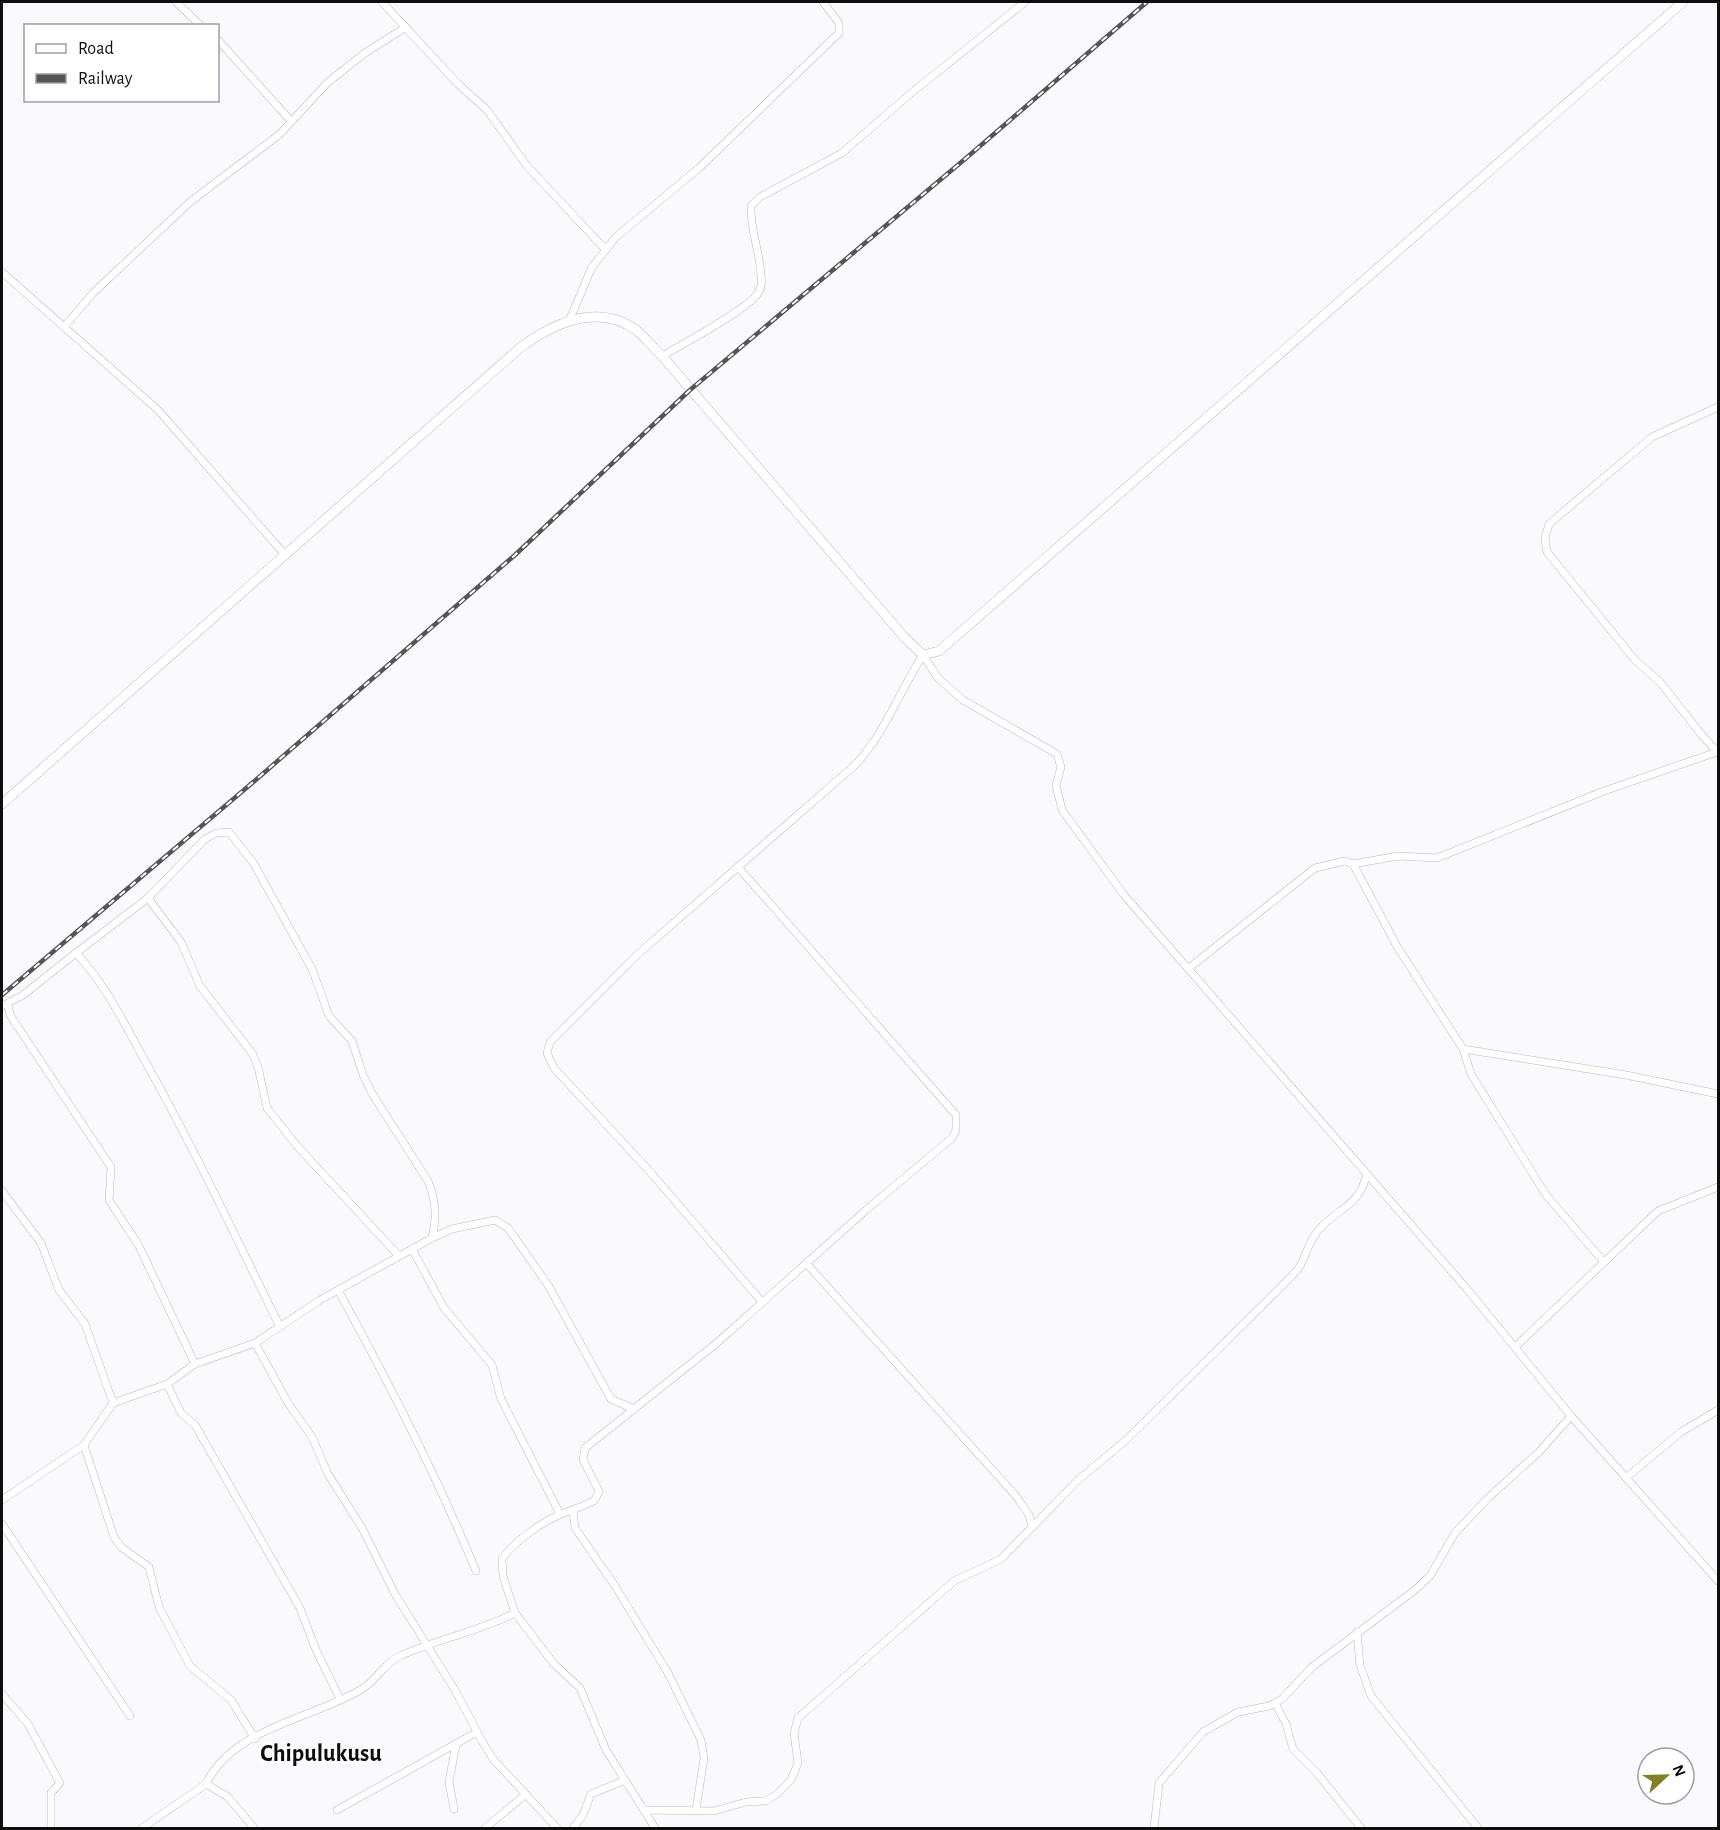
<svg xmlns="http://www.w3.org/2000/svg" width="1720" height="1830" viewBox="0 0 1720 1830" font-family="'Alegreya Sans',sans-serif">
	<rect width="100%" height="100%" fill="#f9f9fe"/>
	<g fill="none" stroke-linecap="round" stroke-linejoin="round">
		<!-- street casing -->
		<g stroke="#bababf" stroke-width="8">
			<g id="street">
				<polyline points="176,2 201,26"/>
				<polyline points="382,2 458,84 487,110 527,166 605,249"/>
				<polyline points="218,40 291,121"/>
				<polyline points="2,272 158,410 286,556"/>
				<polyline points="569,321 592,267 616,237 699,168 839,33 839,23 823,2"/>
				<polyline points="64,327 93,293 190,202 280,134 328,82 365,53 406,27"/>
				<path d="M662,356C681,345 749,309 758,293C762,287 762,281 761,275C760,252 750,230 751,206L760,197L842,153L910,94L1025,2"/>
				<polyline points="1718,407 1652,437 1549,524 1545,538 1547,552 1635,660 1660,682 1701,734 1718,753"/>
				<polyline points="1353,864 1398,948 1463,1049 1471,1074 1546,1195 1603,1261"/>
				<polyline points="148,898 181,942 200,986 252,1053 258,1067 267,1108 298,1147 399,1256"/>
				<path d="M76,953L148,898L205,839L216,833L229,832L254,864L313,971L329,1016L352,1041L363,1075L373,1095L428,1181C436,1201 437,1217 432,1238"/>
				<polyline points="1189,968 1315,868 1345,861 1353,864 1398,856 1437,858 1604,791 1717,752"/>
				<polyline points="8,1005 10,1015 111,1167 109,1200 139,1246 195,1364"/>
				<path d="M2,1006L23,995L76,953C106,985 124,1023 145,1061C194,1148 236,1238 280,1327"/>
				<polyline points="1463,1049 1626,1075 1718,1094"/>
				<polyline points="2,1191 41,1243 59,1290 85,1324 113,1403 84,1445 2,1500"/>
				<polyline points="412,1249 444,1308 492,1365 501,1399 560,1514"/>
				<polyline points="806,1263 1016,1496 1029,1515 1032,1527"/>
				<path d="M338,1290C388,1382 436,1474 476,1571"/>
				<path d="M762,1302L652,1174L554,1068L547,1053L550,1042L638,954L854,766C885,734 899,692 923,655L938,678L963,700L1057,754L1061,767L1056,785L1062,810L1124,895L1467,1289L1571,1416L1718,1581"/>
				<polyline points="255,1343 288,1403 312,1437 328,1474 362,1528 395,1594 455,1690 482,1741 493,1759 557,1828"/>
				<polyline points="1516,1346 1658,1211 1718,1187"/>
				<polyline points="167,1384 181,1413 195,1425 300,1608 316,1650 340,1699"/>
				<polyline points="113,1403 167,1384 195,1364 255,1343 320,1300 432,1238 452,1229 495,1220 508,1228 548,1285 611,1399 634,1409"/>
				<polyline points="84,1445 114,1537 121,1547 149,1567 159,1607 190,1666 231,1700 255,1739"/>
				<polyline points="1627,1477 1681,1432 1718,1410"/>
				<polyline points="573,1511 575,1528 615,1586 668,1673 701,1740 704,1758 696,1810"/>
				<polyline points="2,1524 130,1716"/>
				<polyline points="1357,1632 1360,1665 1371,1696 1478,1828"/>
				<polyline points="2,1694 28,1724 60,1783 51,1793 51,1828"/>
				<polyline points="1275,1703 1286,1724 1293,1749 1317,1773 1361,1828"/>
				<path d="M206,1784C233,1727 313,1719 362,1689C377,1680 383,1664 400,1656C437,1639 478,1632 515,1613"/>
				<polyline points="454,1809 449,1782 456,1744"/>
				<polyline points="337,1810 477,1732"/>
				<path d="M644,1810L714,1811L746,1802L766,1801L777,1794L791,1780L798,1763L794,1733L798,1718L954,1581L1001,1559L1077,1481L1125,1441L1281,1287C1287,1280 1295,1274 1300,1266C1306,1255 1309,1242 1317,1232C1336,1208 1358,1209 1367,1174"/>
				<polyline points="142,1828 206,1784 228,1797 254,1828"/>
				<polyline points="485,1828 525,1795"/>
				<polyline points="573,1828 583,1815 591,1794 623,1781"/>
				<path d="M655,1828L606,1750L580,1688L554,1664L515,1613L503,1576L502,1559C513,1542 541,1523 559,1515C571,1510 583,1507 595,1500L599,1491L583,1460L585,1448L718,1342L866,1210L952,1138L956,1130V1115L738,867"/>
				<polyline points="1154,1828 1159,1783 1203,1732 1238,1712 1269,1706 1282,1699 1312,1667 1415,1590 1430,1576 1455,1533 1488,1498 1539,1452 1571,1416"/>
			</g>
		</g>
		<!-- secondary casing -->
		<g stroke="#bababf" stroke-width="10">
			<path id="secondary" d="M2,804L521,347C554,323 598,303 636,330C645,337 653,348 662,356L905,638L923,655L939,651L1683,2"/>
		</g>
		<!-- street -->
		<use href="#street" stroke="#fff" stroke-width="7"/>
		<!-- secondary -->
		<use href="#secondary" stroke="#fff" stroke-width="9"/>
		<!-- rail casing -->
		<g stroke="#555558" stroke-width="4.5">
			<polyline id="rail" points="2,995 251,784 515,555 690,390 965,159 1147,2"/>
		</g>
		<!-- rail -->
		<use href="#rail" stroke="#fff" stroke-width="2" stroke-dasharray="7" stroke-linecap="butt"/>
	</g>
	<g text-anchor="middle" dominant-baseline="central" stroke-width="5" stroke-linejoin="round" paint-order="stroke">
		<!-- district labels -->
		<g font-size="24" font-weight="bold" fill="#0e0e10" stroke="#fff">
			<text x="321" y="1754">Chipulukusu</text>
		</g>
	</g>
	<!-- border -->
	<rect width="1720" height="1830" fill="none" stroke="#0e0e10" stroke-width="6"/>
	<!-- legend -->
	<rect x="24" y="24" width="195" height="78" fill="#ffffff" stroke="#9f9f9f" stroke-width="1.5"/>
	<rect x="36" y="44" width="30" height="9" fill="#ffffff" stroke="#9f9f9f" stroke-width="1.5"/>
	<text x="78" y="54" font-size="18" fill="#0e0e10">Road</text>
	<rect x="36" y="74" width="30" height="9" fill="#555558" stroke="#9f9f9f" stroke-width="1.5"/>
	<text x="78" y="84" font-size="18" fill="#0e0e10">Railway</text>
	<!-- north arrow -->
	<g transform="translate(1666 1776) rotate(68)"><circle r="28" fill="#ffffff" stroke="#9f9f9f" stroke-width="1.5"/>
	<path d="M0-4.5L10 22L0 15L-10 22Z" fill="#828028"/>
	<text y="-9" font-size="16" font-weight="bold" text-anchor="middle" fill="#0e0e10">N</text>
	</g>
</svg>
